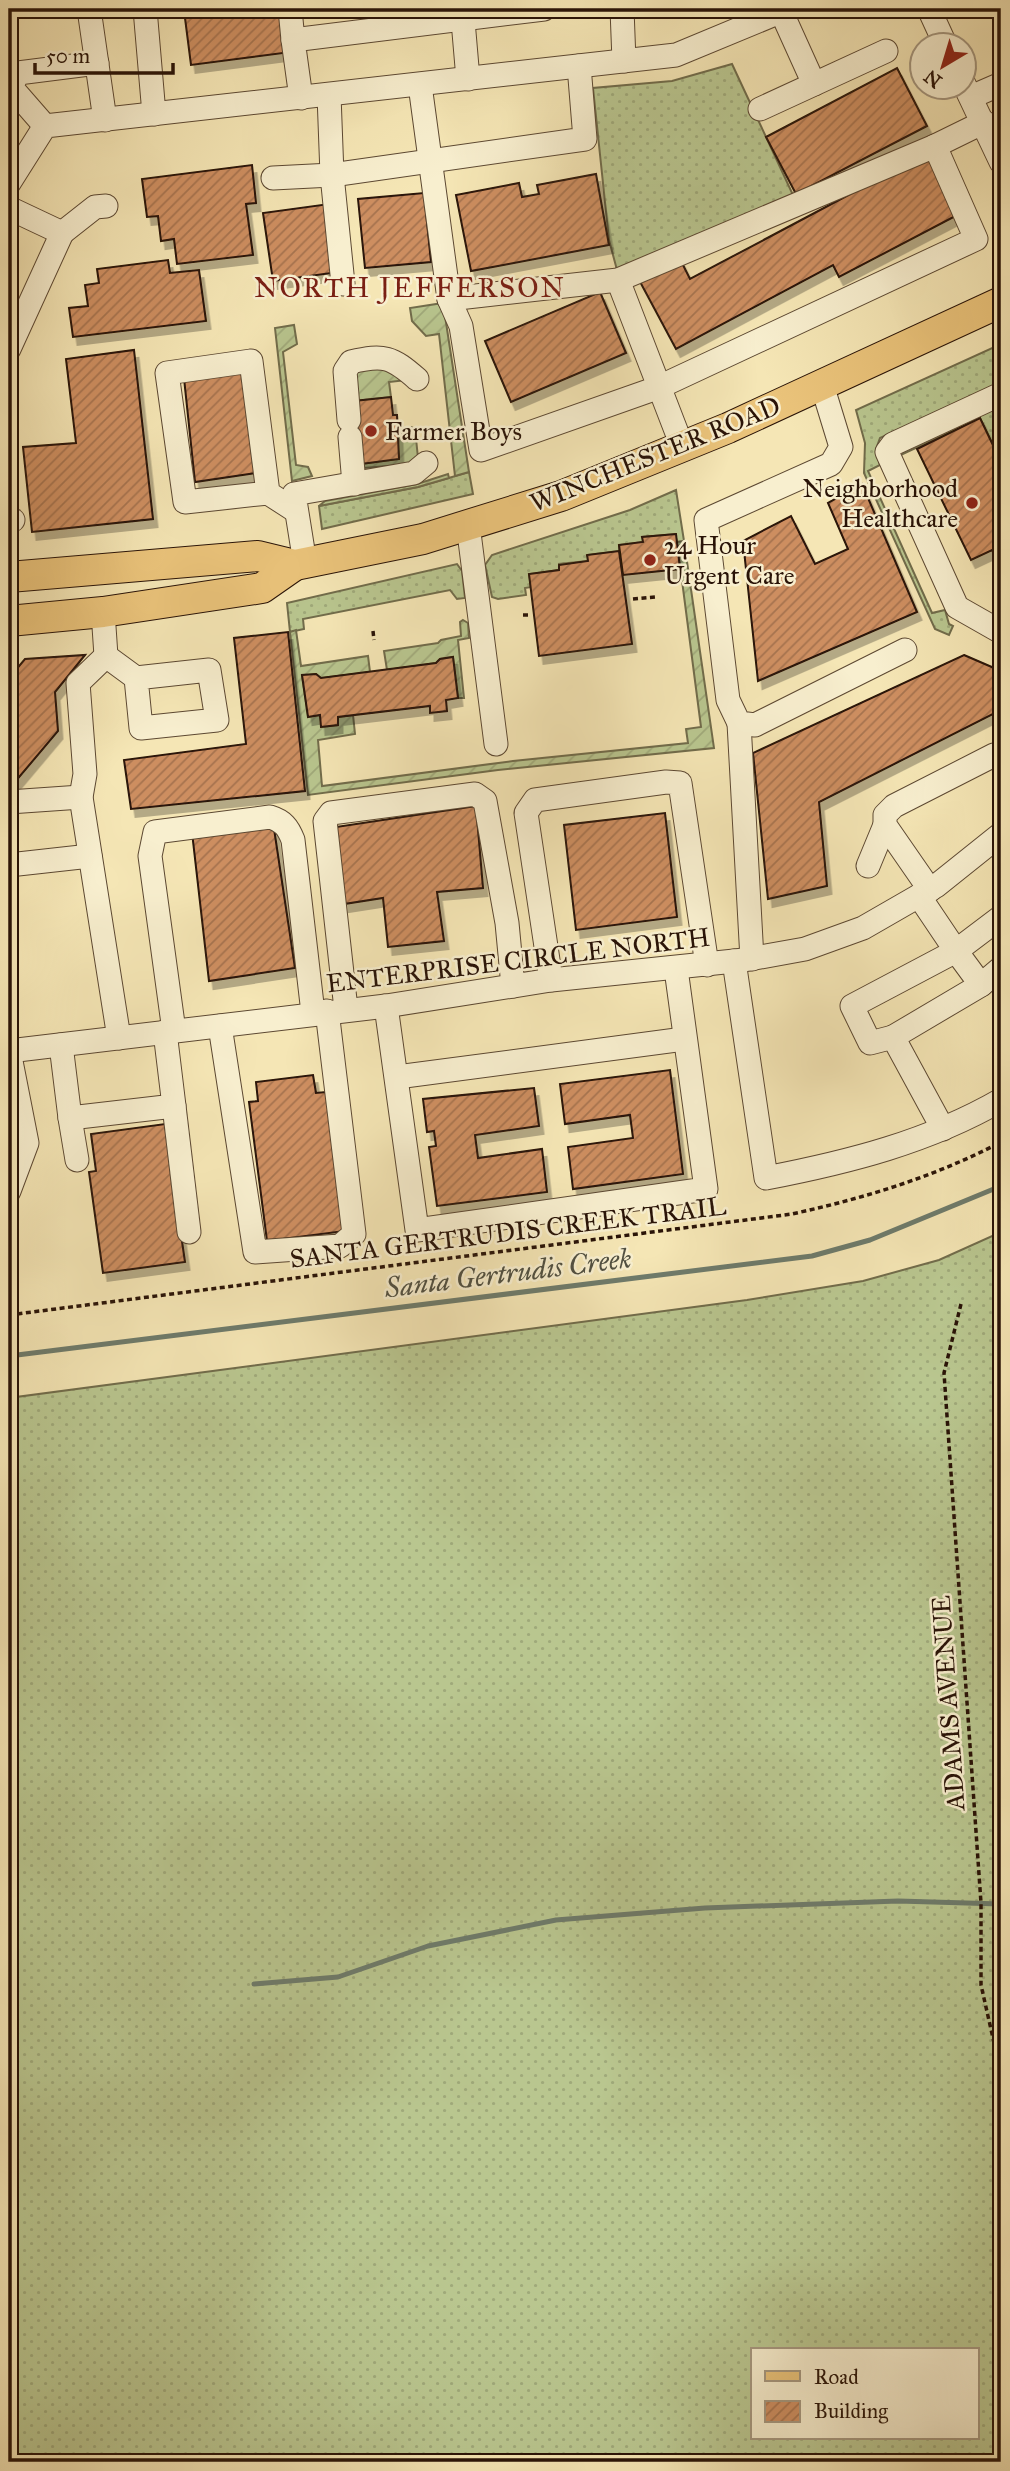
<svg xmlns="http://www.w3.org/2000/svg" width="1010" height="2471" viewBox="0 0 1010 2471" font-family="'IM FELL Great Primer',serif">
	<defs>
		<pattern id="grass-dots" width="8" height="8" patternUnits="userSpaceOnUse" patternTransform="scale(1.75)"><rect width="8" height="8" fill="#b9c68f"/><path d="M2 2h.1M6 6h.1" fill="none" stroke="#9fa97a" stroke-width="1.8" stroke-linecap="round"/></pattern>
		<pattern id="garden-furrows" width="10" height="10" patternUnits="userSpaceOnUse" patternTransform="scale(1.75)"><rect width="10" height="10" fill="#b9c68f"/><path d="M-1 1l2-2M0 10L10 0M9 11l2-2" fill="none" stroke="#9fa97a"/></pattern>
		<pattern id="building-hatch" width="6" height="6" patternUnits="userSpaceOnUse" patternTransform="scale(1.75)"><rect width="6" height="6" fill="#cd8e61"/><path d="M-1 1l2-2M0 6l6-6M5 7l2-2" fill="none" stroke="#a6734e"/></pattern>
		<filter id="shadow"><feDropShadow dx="4.5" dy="8" stdDeviation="0" flood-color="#0004"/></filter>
	</defs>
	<rect width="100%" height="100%" fill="#f5e6b5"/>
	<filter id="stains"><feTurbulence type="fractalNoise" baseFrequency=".00286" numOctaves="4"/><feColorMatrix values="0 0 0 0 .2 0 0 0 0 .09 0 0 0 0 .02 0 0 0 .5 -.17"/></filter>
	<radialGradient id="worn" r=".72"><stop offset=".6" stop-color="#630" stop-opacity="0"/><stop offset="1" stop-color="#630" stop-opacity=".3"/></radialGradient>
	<!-- grass -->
	<g fill="url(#grass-dots)" stroke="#716c4b" stroke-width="2" fill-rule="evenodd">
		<polygon points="732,64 793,195 617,270 609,240 593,88 672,81"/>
		<polygon points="1001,344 1001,383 880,438 876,449 880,465 868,471 932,613 945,610 949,624 953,626 949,635 935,629 864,473 865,443 856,410"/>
		<polygon points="1001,405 1001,462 980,418 903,454 903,451"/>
		<polygon points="469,472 473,494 322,529 319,506 418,487"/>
		<polygon points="676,490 684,541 677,542 675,534 643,537 643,542 619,545 619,551 588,555 588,561 559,564 559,570 529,574 531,587 525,588 526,595 498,599 492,597 485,565 492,555 630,510"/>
		<polygon points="457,564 462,571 465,598 457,599 450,590 303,619 304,629 290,632 287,603"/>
		<path d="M1001,1232V2462H9V1398L747,1300L863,1281L939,1260ZM977,2350V2438H753V2350Z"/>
	</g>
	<!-- garden -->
	<g fill="url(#garden-furrows)" stroke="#716c4b" stroke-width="2">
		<polygon points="443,303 469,472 455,476 439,334 426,336 412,321 410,308"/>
		<polygon points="294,325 297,344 283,352 296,465 308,467 312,476 292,481 275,328"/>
		<polygon points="382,364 406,380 389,382 391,397 354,401 354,370"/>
		<polygon points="411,427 415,429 418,458 413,464 363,468 361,464 399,459 396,433 399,429"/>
		<polygon points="448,474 449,478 418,487 319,506 325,501 417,484"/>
		<polygon points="684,541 714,748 498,770 308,795 290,632 296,630 301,666 368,656 370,672 321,678 316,674 302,676 308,716 320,715 322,727 338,725 338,717 353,715 355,734 318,740 322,786 513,761 688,743 686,729 701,727 677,542"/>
		<polygon points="463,620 468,623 469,638 458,640 464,698 458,698 453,657 440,659 436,663 387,670 384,651 438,643 441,640 461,636 460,622"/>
	</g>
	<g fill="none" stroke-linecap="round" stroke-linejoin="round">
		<!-- stream -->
		<g stroke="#6e7b6b" stroke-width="5">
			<polyline points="9,1356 812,1256 870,1240 1001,1186"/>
			<polyline points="254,1984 338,1977 428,1946 556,1920 705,1908 898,1901 1001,1904"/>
		</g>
	</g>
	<!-- building -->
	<g fill="url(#building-hatch)" stroke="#291307" stroke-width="2" filter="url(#shadow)">
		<polygon points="194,9 285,9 291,52 191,65 185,18 195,16"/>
		<polygon points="990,9 1001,9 1001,31"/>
		<polygon points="897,68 927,126 796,194 766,137"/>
		<polygon points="932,155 963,212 839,277 833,265 676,349 638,278 679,257 690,279 905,165"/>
		<polygon points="252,165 256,203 246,204 253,255 177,264 174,239 161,241 158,216 147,217 142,179"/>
		<polygon points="596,174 609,245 471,271 456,195 519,183 522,197 539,194 537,185"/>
		<polygon points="424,193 431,262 365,268 358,199"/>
		<polygon points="329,204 339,272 273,281 263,213"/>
		<polygon points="168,260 170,273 199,270 206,321 73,337 69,308 88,306 85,285 99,283 97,269"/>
		<polygon points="600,292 626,353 511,402 485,341"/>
		<polygon points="134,350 153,519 32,532 23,447 76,443 66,359"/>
		<polygon points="241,369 256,473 195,482 184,378"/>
		<polygon points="391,397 393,415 397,415 399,459 361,464 343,438 341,421 354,401"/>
		<polygon points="980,418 1001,462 1001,569 992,550 971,560 917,449"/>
		<polygon points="862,484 917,612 758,681 743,541 791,516 815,564 848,549 828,503"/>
		<polygon points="676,534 680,569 623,575 619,545 643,542 642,537"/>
		<polygon points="619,551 632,644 539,656 529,574 559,570 559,565 588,561 587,555"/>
		<polygon points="288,632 305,791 131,809 124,760 246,744 234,638"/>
		<polygon points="85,655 55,692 58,731 9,789 9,678 25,659"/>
		<polygon points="964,655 1001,671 1001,710 819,802 827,886 768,899 753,753"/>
		<polygon points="453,657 458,698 446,700 447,711 430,713 430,706 338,717 338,725 321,727 320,715 308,717 302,675 316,674 321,678 436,663 440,659"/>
		<polygon points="476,806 483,888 437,892 444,941 388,947 383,898 344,904 336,827"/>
		<polygon points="665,813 677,917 576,930 564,825"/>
		<polygon points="273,822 295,968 209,981 192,832"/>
		<polygon points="670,1070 683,1174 573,1189 568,1147 633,1138 630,1115 565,1124 560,1084"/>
		<polygon points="313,1075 316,1093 326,1092 345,1231 267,1241 249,1102 258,1101 256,1082"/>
		<polygon points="534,1088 539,1126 475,1135 478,1158 542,1149 547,1192 437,1206 429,1147 436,1146 434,1131 427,1132 423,1099"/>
		<polygon points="165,1124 185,1262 103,1273 89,1172 96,1171 91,1134"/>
	</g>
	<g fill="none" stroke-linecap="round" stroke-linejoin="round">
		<!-- minor casing -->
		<g stroke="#5c4832" stroke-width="25">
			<g id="minor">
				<polyline points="89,9 105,120"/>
				<polyline points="145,9 154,114"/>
				<polyline points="290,9 293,40"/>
				<polyline points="462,9 468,79"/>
				<polyline points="622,9 624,61"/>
				<polyline points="929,9 946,46"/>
				<polyline points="781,11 814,84"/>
				<polyline points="964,84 1001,162"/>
				<polyline points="420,85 449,299 618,280 935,146 984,122"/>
				<polyline points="329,95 332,175 343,284"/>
				<polyline points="971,97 1001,84"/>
				<polyline points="301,98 293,40 544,9"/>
				<polyline points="760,109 886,51"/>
				<polyline points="45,126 11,87 18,73 97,63"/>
				<polyline points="273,178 332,175 585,139 579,66"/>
				<polyline points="9,183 45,126 676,55 787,9"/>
				<polyline points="9,208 62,233 9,349"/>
				<polyline points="62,233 95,207 106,206"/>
				<polyline points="618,280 682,446"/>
				<polyline points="449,299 461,326 481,450 657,388 976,239 935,146"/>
				<polyline points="822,385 841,447 831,464 706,520 728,700 739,723 755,725 905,650"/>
				<polyline points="1001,394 893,444 887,452 957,607 1001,632"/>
				<path d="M349,420L345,371L351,362C384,354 392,357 417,379"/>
				<polyline points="350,437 354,484"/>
				<polyline points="268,493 251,361 167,373 185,502 268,493 296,511"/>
				<polyline points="9,520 13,520"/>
				<polyline points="468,525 496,744"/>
				<polyline points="305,563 294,494 414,473 426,463"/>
				<polyline points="103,612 106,656 136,678 141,728 217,720 209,670 136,678"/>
				<polyline points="106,656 78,683 85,774 81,797 119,1038"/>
				<polyline points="739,723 752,959"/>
				<polyline points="9,802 81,797"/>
				<polyline points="9,865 90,856"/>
				<polyline points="868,866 885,825"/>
				<polyline points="930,890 885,825 885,815 894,806 994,755 1001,756"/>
				<polyline points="919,896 956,951 852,1006 870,1043 893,1037 943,1129"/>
				<path d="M734,961L766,1178C849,1162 928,1142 1001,1100"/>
				<polyline points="551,980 526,813 535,800 666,782 680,783 707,965"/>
				<polyline points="981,985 956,951 1001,917"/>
				<polyline points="386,1006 417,1230 706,1189 676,969"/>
				<polyline points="346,1009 325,821 331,813 475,794 485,801 507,923 513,986"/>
				<polyline points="220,1026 255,1252 340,1246 354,1234 327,1011"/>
				<path d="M174,1031L150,856L155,832L270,817C283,821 288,827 293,840L313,1013"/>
				<polyline points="893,1037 981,985 1001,968"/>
				<polyline points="61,1045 70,1118 174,1106 165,1032"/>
				<polyline points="9,1051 386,1006 551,980 744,960 805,949 863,928 936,886 1001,834"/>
				<polyline points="397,1077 684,1039"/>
				<polyline points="174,1106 189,1232"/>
				<polyline points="70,1118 77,1160"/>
				<polyline points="9,1191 27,1143 9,1051"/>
			</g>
		</g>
		<!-- major casing -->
		<g stroke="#291307" stroke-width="32">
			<g id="major">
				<polyline points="9,577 258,556 295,565 305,563 423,539 561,496 728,428 1001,302"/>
				<polyline points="9,621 103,612 262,588 295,565"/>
			</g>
		</g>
		<!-- path -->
		<g stroke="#291307" stroke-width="3.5" stroke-dasharray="5 3.5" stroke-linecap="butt">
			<polyline points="633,599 656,597"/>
			<polyline points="523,615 529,615"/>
			<polyline points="373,631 374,640"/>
			<polyline points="961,1304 944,1373 981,1903 981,1985 997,2056 1001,2100"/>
			<path d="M9,1315L792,1214C865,1198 934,1177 1001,1142"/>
		</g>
		<!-- minor -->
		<use href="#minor" stroke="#f8efcf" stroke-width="23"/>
		<!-- major -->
		<use href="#major" stroke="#eac37a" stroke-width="30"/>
	</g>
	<!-- markers -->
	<g fill="#8f2418" stroke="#f8efcf" stroke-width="2.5">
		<circle cx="371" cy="431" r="7"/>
		<circle cx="972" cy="503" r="7"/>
		<circle cx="650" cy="560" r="7"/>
	</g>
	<g text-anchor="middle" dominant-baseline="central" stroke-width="5" stroke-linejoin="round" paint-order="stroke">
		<!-- poi labels -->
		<g font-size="26" fill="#291307" stroke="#f8efcf" text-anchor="start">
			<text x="385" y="431">Farmer Boys</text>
			<text x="958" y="488" text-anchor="end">Neighborhood<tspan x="958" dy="30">Healthcare</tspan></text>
			<text x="664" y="545">24 Hour<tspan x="664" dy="30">Urgent Care</tspan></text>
		</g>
		<!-- street labels -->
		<g font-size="26" fill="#291307" stroke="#f8efcf">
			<text transform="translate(655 454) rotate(-22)">WINCHESTER ROAD</text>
			<text transform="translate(518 960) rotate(-7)">ENTERPRISE CIRCLE NORTH</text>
			<text transform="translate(508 1232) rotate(-7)">SANTA GERTRUDIS CREEK TRAIL</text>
			<text transform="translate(948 1703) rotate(-94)">ADAMS AVENUE</text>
		</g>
		<!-- neighbourhood labels -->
		<g font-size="28" letter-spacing="2" fill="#7a1f14" stroke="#f8efcf">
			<text x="410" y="287">NORTH JEFFERSON</text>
		</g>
		<!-- water labels -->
		<g font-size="28" font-style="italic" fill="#515041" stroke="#f8efcf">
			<text transform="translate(508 1273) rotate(-7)">Santa Gertrudis Creek</text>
		</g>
	</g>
	<!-- margin -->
	<rect width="1010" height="2471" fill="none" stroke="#f5e6b5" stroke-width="35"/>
	<rect x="10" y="10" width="989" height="2450" fill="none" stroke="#291307" stroke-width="3.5"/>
	<rect x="18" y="18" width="975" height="2436" fill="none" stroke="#291307" stroke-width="2"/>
	<!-- legend -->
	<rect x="751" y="2348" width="228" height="91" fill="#f8efcf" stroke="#a5977f" stroke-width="2"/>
	<rect x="765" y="2371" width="35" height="10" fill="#eac37a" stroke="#a5977f" stroke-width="2"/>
	<text x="814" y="2384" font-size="21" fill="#291307">Road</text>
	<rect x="765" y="2401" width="35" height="21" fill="url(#building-hatch)" stroke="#a5977f" stroke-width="2"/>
	<text x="814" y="2418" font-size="21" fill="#291307">Building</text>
	<!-- north arrow -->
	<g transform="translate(943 66) rotate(218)"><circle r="33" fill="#f8efcf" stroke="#a5977f" stroke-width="2"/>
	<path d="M0-5L12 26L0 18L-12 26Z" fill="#8f2418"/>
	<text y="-10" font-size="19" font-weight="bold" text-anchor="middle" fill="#291307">N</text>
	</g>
	<!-- scale -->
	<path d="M35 63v10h138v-10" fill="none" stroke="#291307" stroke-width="3.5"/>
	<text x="46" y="63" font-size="21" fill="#291307" stroke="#f8efcf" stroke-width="5" paint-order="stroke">50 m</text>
	<rect width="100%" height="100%" filter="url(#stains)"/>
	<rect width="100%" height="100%" fill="url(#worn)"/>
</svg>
